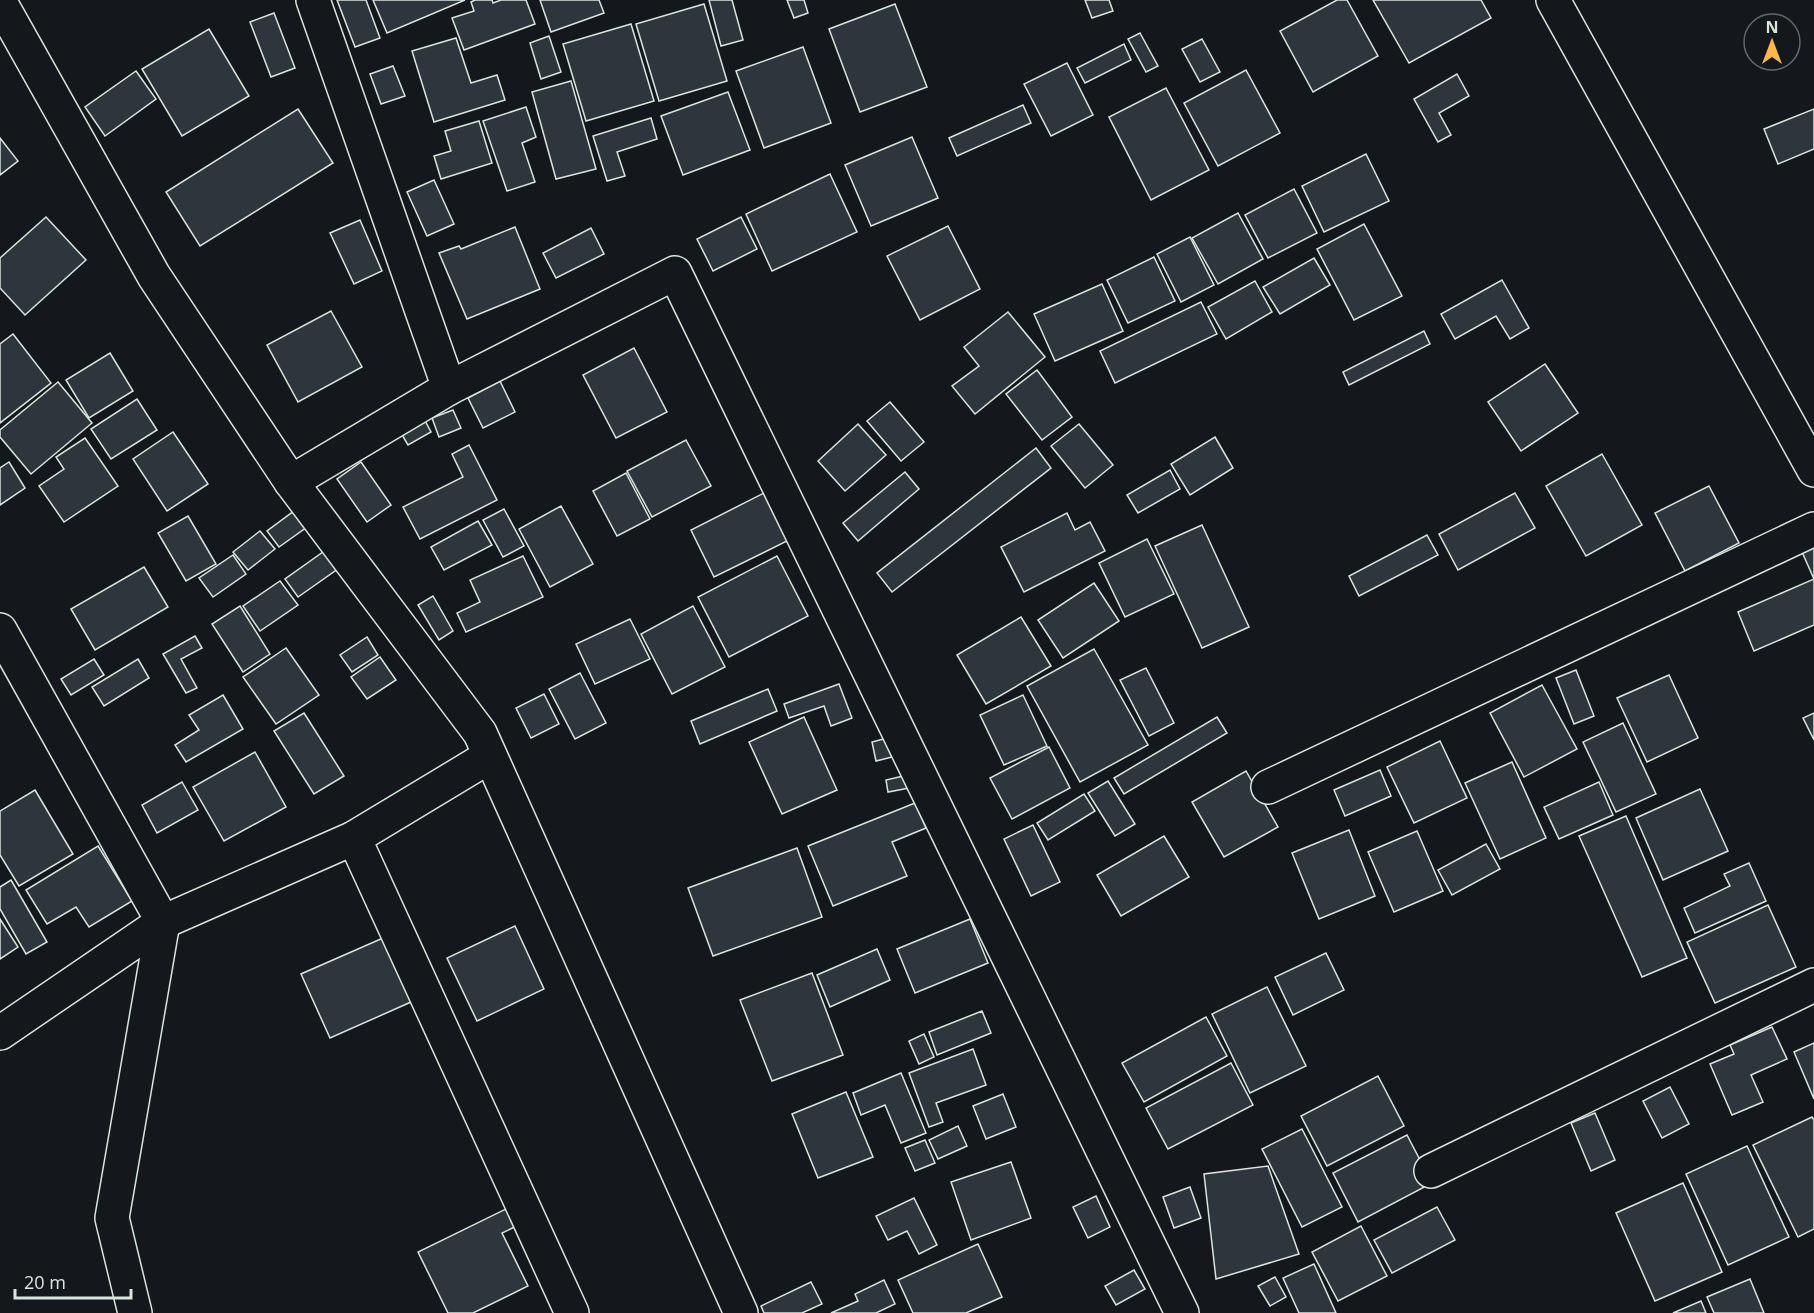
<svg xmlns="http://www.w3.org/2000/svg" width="1814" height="1313" viewBox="0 0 1814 1313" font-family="'Open Sans',sans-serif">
	<rect width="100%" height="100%" fill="#14181c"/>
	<!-- building -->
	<g fill="#2c363c" stroke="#d8e6dc" stroke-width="1.5">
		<polygon points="337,0 366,0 380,38 355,47"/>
		<polygon points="373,0 465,0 387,33"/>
		<polygon points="475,0 492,0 493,3 501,0 526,0 535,24 464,50 452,18 474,11 471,2"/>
		<polygon points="540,0 599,0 604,13 551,32"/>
		<polygon points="709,0 732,0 743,40 721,46"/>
		<polygon points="787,0 804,0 808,13 794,18"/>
		<polygon points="1085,0 1109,0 1113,11 1092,18"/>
		<polygon points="1337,0 1347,0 1378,56 1313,92 1280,31"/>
		<polygon points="1373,0 1481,0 1491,18 1409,63"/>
		<polygon points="704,4 727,81 659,101 636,24"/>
		<polygon points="895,4 927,87 860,112 829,29"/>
		<polygon points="274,13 295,68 271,77 250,22"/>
		<polygon points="631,24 654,101 586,121 563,44"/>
		<polygon points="209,29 249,96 182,136 142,69"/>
		<polygon points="1140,33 1158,66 1146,72 1128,39"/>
		<polygon points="549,36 561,72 541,79 530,43"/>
		<polygon points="456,38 471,83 497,75 505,100 434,122 412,51"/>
		<polygon points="1202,39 1220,72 1200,82 1182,49"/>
		<polygon points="1124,44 1131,60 1085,83 1077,68"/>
		<polygon points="803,47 831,123 764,148 736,71"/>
		<polygon points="1067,63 1093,115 1051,136 1024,84"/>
		<polygon points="393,66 405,96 381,104 370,74"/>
		<polygon points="1246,70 1280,133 1218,166 1184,103"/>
		<polygon points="136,71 156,99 105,136 85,107"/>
		<polygon points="1457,74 1469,96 1439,113 1451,135 1438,142 1414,99"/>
		<polygon points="571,81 596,169 556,179 532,92"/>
		<polygon points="1166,88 1209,170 1151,200 1109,117"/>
		<polygon points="728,92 750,150 683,175 661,116"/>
		<polygon points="1023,105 1031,123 957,156 949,138"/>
		<polygon points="526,107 536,137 522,143 535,182 507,191 483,121"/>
		<polygon points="298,109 333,163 200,246 166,192"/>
		<polygon points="1814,109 1814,149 1778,164 1764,129"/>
		<polygon points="651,118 657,139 617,152 625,176 607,181 593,136"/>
		<polygon points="479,121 492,163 441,179 434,156 451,151 445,131"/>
		<polygon points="912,137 938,198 871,226 845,165"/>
		<polygon points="0,138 18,161 0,175"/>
		<polygon points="1366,154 1389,201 1324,232 1302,186"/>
		<polygon points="830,174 857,232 772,271 746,214"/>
		<polygon points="434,180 454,224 427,236 407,192"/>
		<polygon points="1294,189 1317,233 1268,258 1245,215"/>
		<polygon points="1238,213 1263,259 1218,284 1192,238"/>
		<polygon points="46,217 86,260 25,315 0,288 0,258"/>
		<polygon points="741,217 757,249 713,271 697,239"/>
		<polygon points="360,220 382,271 354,284 330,233"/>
		<polygon points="1364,224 1402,296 1354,320 1317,249"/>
		<polygon points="948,226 980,289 920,320 887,256"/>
		<polygon points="515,227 540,289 467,319 439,253 459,246 461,249"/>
		<polygon points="591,228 604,254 556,278 543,253"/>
		<polygon points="1190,237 1214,285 1181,302 1157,254"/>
		<polygon points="1154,257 1175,301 1128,323 1107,280"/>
		<polygon points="1314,258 1330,285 1280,314 1263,287"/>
		<polygon points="1502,280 1529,328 1510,339 1496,316 1455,339 1441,314"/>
		<polygon points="1255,281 1272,312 1226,339 1208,307"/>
		<polygon points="1102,284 1123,331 1055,361 1034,314"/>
		<polygon points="1201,302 1217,334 1115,383 1100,351"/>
		<polygon points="331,311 362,367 298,402 267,345"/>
		<polygon points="1008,312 1045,357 975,414 952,386 979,366 964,347"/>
		<polygon points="1424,331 1430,344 1349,385 1343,372"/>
		<polygon points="13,334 51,383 0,423 0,344"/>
		<polygon points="634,348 667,412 616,438 583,375"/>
		<polygon points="110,353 133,391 89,418 66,380"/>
		<polygon points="1545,364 1578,413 1521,451 1488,402"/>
		<polygon points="1037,370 1072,417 1042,440 1006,394"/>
		<polygon points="500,381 515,412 483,428 468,398"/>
		<polygon points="58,382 92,423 31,474 0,437 0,430"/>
		<polygon points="137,399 157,430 111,459 91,429"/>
		<polygon points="890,402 924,442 901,461 867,421"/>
		<polygon points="453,410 461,428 439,437 432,418"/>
		<polygon points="422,415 431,432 408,445 398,428"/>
		<polygon points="858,424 886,455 845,491 818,461"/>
		<polygon points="1079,424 1113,465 1085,488 1051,446"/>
		<polygon points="173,432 208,484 167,511 133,459"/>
		<polygon points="1215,437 1233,468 1190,495 1171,464"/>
		<polygon points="85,438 118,486 64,522 39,486 64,469 56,457"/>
		<polygon points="686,440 711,486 652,517 627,471"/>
		<polygon points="469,445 497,500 420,539 403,507 463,477 452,454"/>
		<polygon points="1036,448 1051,468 892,592 877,573"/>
		<polygon points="1602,454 1642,525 1586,556 1546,486"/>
		<polygon points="9,462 25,488 0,505 0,468"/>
		<polygon points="361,462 391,505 367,522 337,479"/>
		<polygon points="1170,470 1180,489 1138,513 1127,495"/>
		<polygon points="905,472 919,489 858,541 843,523"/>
		<polygon points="626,473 650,519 617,536 593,491"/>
		<polygon points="1709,486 1739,543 1685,571 1655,513"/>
		<polygon points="768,491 791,539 714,577 691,530"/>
		<polygon points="1515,493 1535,528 1458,570 1439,534"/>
		<polygon points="302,505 314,522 279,547 267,531"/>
		<polygon points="561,506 593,564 550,587 519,529"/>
		<polygon points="504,509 524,546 503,557 483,520"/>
		<polygon points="1067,513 1075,530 1090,522 1105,551 1024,592 1001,547"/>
		<polygon points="188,516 216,564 186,581 158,533"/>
		<polygon points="478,521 492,545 444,570 431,547"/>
		<polygon points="1202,525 1249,627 1202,648 1155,546"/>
		<polygon points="260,531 275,549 248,570 233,552"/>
		<polygon points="1427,535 1438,555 1359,596 1349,576"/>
		<polygon points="1147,539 1174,594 1125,617 1099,563"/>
		<polygon points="330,547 342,566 298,597 285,579"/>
		<polygon points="1814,548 1814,579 1802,552"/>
		<polygon points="233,555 246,574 213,597 199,578"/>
		<polygon points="523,556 543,597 466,632 457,613 480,602 470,580"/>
		<polygon points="777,556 808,616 729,657 698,597"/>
		<polygon points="144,567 168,607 95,650 71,609"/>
		<polygon points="1814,579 1814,625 1754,651 1738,612"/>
		<polygon points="280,581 298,605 260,631 243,606"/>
		<polygon points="1094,583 1119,621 1063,658 1038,620"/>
		<polygon points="433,596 453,631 439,640 418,605"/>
		<polygon points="240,606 270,654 243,672 212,624"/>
		<polygon points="693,606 725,667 672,694 641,634"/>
		<polygon points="1021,617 1051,666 986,704 957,655"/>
		<polygon points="630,619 650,659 595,684 576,644"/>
		<polygon points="195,636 202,648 181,659 197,688 186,693 163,654"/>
		<polygon points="367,637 378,655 352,672 340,655"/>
		<polygon points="286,648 319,695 276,724 243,677"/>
		<polygon points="1094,649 1148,745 1080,782 1027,686"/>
		<polygon points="380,657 396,680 367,699 351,677"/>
		<polygon points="94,659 104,675 71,695 61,679"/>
		<polygon points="138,659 149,678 104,706 92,687"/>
		<polygon points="1146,668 1174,723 1149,736 1120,680"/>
		<polygon points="1576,670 1594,716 1574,724 1556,678"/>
		<polygon points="580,673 606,723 575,739 549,689"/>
		<polygon points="1669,675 1698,738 1647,762 1617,698"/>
		<polygon points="839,684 852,718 831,726 824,706 789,718 784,704"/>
		<polygon points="1542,685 1577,749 1524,777 1490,713"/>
		<polygon points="768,689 777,711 700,744 691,721"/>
		<polygon points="544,694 559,724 531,738 516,708"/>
		<polygon points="223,695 243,729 186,762 175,745 199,730 189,715"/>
		<polygon points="1023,695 1047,746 1004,765 980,715"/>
		<polygon points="304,713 344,776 314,794 274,731"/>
		<polygon points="1814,713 1814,740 1803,718"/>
		<polygon points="804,717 837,790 782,814 749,742"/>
		<polygon points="1217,717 1227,733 1124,794 1114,778"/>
		<polygon points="1623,723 1656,794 1616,812 1583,742"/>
		<polygon points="895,736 900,755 876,761 872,742"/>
		<polygon points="1440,741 1467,798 1414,823 1387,767"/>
		<polygon points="1049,747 1070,788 1012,819 990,778"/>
		<polygon points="255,752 286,807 224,841 193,787"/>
		<polygon points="1512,762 1546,838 1500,859 1465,783"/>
		<polygon points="1380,770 1391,796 1345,816 1334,790"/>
		<polygon points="1246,771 1278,827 1224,857 1192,802"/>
		<polygon points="912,774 915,787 888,792 886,780"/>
		<polygon points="1108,781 1135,824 1115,836 1088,793"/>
		<polygon points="182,782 198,810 157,833 142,805"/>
		<polygon points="1599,782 1613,815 1559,839 1544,807"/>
		<polygon points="1700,789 1728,851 1663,880 1636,818"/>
		<polygon points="35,790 73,854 19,886 0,855 0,811"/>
		<polygon points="1084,794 1095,811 1048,840 1037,823"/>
		<polygon points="915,803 926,828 892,842 907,876 833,906 808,846"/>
		<polygon points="1626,816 1687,958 1642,977 1579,836"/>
		<polygon points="1033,825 1060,882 1031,896 1004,839"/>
		<polygon points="1349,830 1375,896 1319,919 1292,853"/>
		<polygon points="1417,831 1443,891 1394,912 1368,852"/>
		<polygon points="1164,836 1189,877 1121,916 1097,875"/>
		<polygon points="1486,844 1500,869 1452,895 1438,870"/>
		<polygon points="98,846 132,901 89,927 76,907 47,924 26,890"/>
		<polygon points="797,848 822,917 713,956 688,888"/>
		<polygon points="1749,863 1766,901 1695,933 1684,908 1730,886 1724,874"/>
		<polygon points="11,880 47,942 26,954 0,909 0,887"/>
		<polygon points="1768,905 1796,967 1715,1003 1687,942"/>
		<polygon points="0,919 18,947 0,959"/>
		<polygon points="970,919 988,963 915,993 897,949"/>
		<polygon points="515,926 544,989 477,1021 447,958"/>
		<polygon points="383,938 411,1002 330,1038 301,974"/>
		<polygon points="877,949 890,980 830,1007 817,975"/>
		<polygon points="1326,953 1344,990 1293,1015 1275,977"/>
		<polygon points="812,973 843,1055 772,1081 740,1000"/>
		<polygon points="1267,987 1306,1066 1250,1093 1212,1014"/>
		<polygon points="982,1011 991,1033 937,1055 929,1032"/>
		<polygon points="1206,1017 1227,1056 1144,1102 1122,1063"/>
		<polygon points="1772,1027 1787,1059 1751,1075 1763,1102 1732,1115 1710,1064 1734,1054 1730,1045"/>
		<polygon points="924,1034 934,1057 919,1064 909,1041"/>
		<polygon points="1814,1043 1814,1099 1794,1052"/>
		<polygon points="973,1049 986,1085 936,1103 943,1122 929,1127 909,1073"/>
		<polygon points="1231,1063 1253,1105 1168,1149 1146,1108"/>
		<polygon points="901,1073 926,1133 901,1143 885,1105 861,1115 853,1093"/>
		<polygon points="1378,1076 1404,1126 1327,1166 1301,1116"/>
		<polygon points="1670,1087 1689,1124 1662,1138 1643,1101"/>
		<polygon points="846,1092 873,1157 818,1178 792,1114"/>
		<polygon points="1003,1094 1016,1127 986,1139 973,1106"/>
		<polygon points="1595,1113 1615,1160 1591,1171 1571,1123"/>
		<polygon points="1812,1117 1814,1120 1814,1229 1798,1237 1753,1145"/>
		<polygon points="958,1126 967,1146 938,1159 929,1140"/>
		<polygon points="1302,1129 1342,1207 1302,1227 1262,1149"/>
		<polygon points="1407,1135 1432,1183 1358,1222 1333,1173"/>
		<polygon points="925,1140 935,1163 915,1171 905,1148"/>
		<polygon points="1747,1146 1789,1237 1728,1265 1686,1174"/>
		<polygon points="1011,1162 1031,1218 971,1240 951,1182"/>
		<polygon points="1268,1166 1299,1254 1216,1279 1204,1174"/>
		<polygon points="1683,1183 1722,1272 1655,1301 1616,1213"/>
		<polygon points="1190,1187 1201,1218 1174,1228 1163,1197"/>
		<polygon points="1096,1196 1110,1227 1088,1238 1073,1207"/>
		<polygon points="914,1198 937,1245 919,1254 907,1231 888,1240 876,1216"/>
		<polygon points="510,1207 519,1225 502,1233 528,1286 473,1313 448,1313 418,1252"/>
		<polygon points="1437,1207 1455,1240 1392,1273 1374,1240"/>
		<polygon points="1361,1226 1387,1276 1338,1301 1312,1252"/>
		<polygon points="978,1244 1002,1297 966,1313 913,1313 898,1280"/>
		<polygon points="1314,1264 1336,1313 1299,1313 1283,1278"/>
		<polygon points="1134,1270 1145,1289 1116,1305 1105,1286"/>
		<polygon points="1275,1277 1286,1297 1270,1306 1258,1286"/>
		<polygon points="1750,1279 1764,1313 1714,1313 1707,1297"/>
		<polygon points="884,1280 895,1304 876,1313 831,1313 858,1301 855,1294"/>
		<polygon points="811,1282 822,1304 802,1313 764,1313 761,1306"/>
		<polygon points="1701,1301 1706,1313 1673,1313"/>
	</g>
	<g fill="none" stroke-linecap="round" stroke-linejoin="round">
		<!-- minor casing -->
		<g stroke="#d8e6dc" stroke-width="36">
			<g id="minor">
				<polyline points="313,0 449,388"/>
				<polyline points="1553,0 1814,470"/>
				<polyline points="0,2 154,276 291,482 480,733 741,1313"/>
				<polyline points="291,482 449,388 675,273 1182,1313"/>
				<polyline points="0,630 163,922 112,1218 135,1313"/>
				<polyline points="1268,787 1814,529"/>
				<polyline points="354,838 572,1313"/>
				<polyline points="0,1033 163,922 354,838 490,756"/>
				<polyline points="1431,1171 1814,985"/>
			</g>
		</g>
		<!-- minor -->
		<use href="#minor" stroke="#14181c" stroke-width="33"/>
	</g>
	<!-- north arrow -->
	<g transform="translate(1772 42)"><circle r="28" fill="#14181c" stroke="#626a69" stroke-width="1.5"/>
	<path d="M0-4.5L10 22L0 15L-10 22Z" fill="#ffb74d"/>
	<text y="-9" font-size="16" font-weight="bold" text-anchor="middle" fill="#d8e6dc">N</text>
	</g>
	<!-- scale -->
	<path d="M15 1289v9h116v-9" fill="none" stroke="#d8e6dc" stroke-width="3"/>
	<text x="24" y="1289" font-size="18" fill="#d8e6dc" stroke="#14181c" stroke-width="4.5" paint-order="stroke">20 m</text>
</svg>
